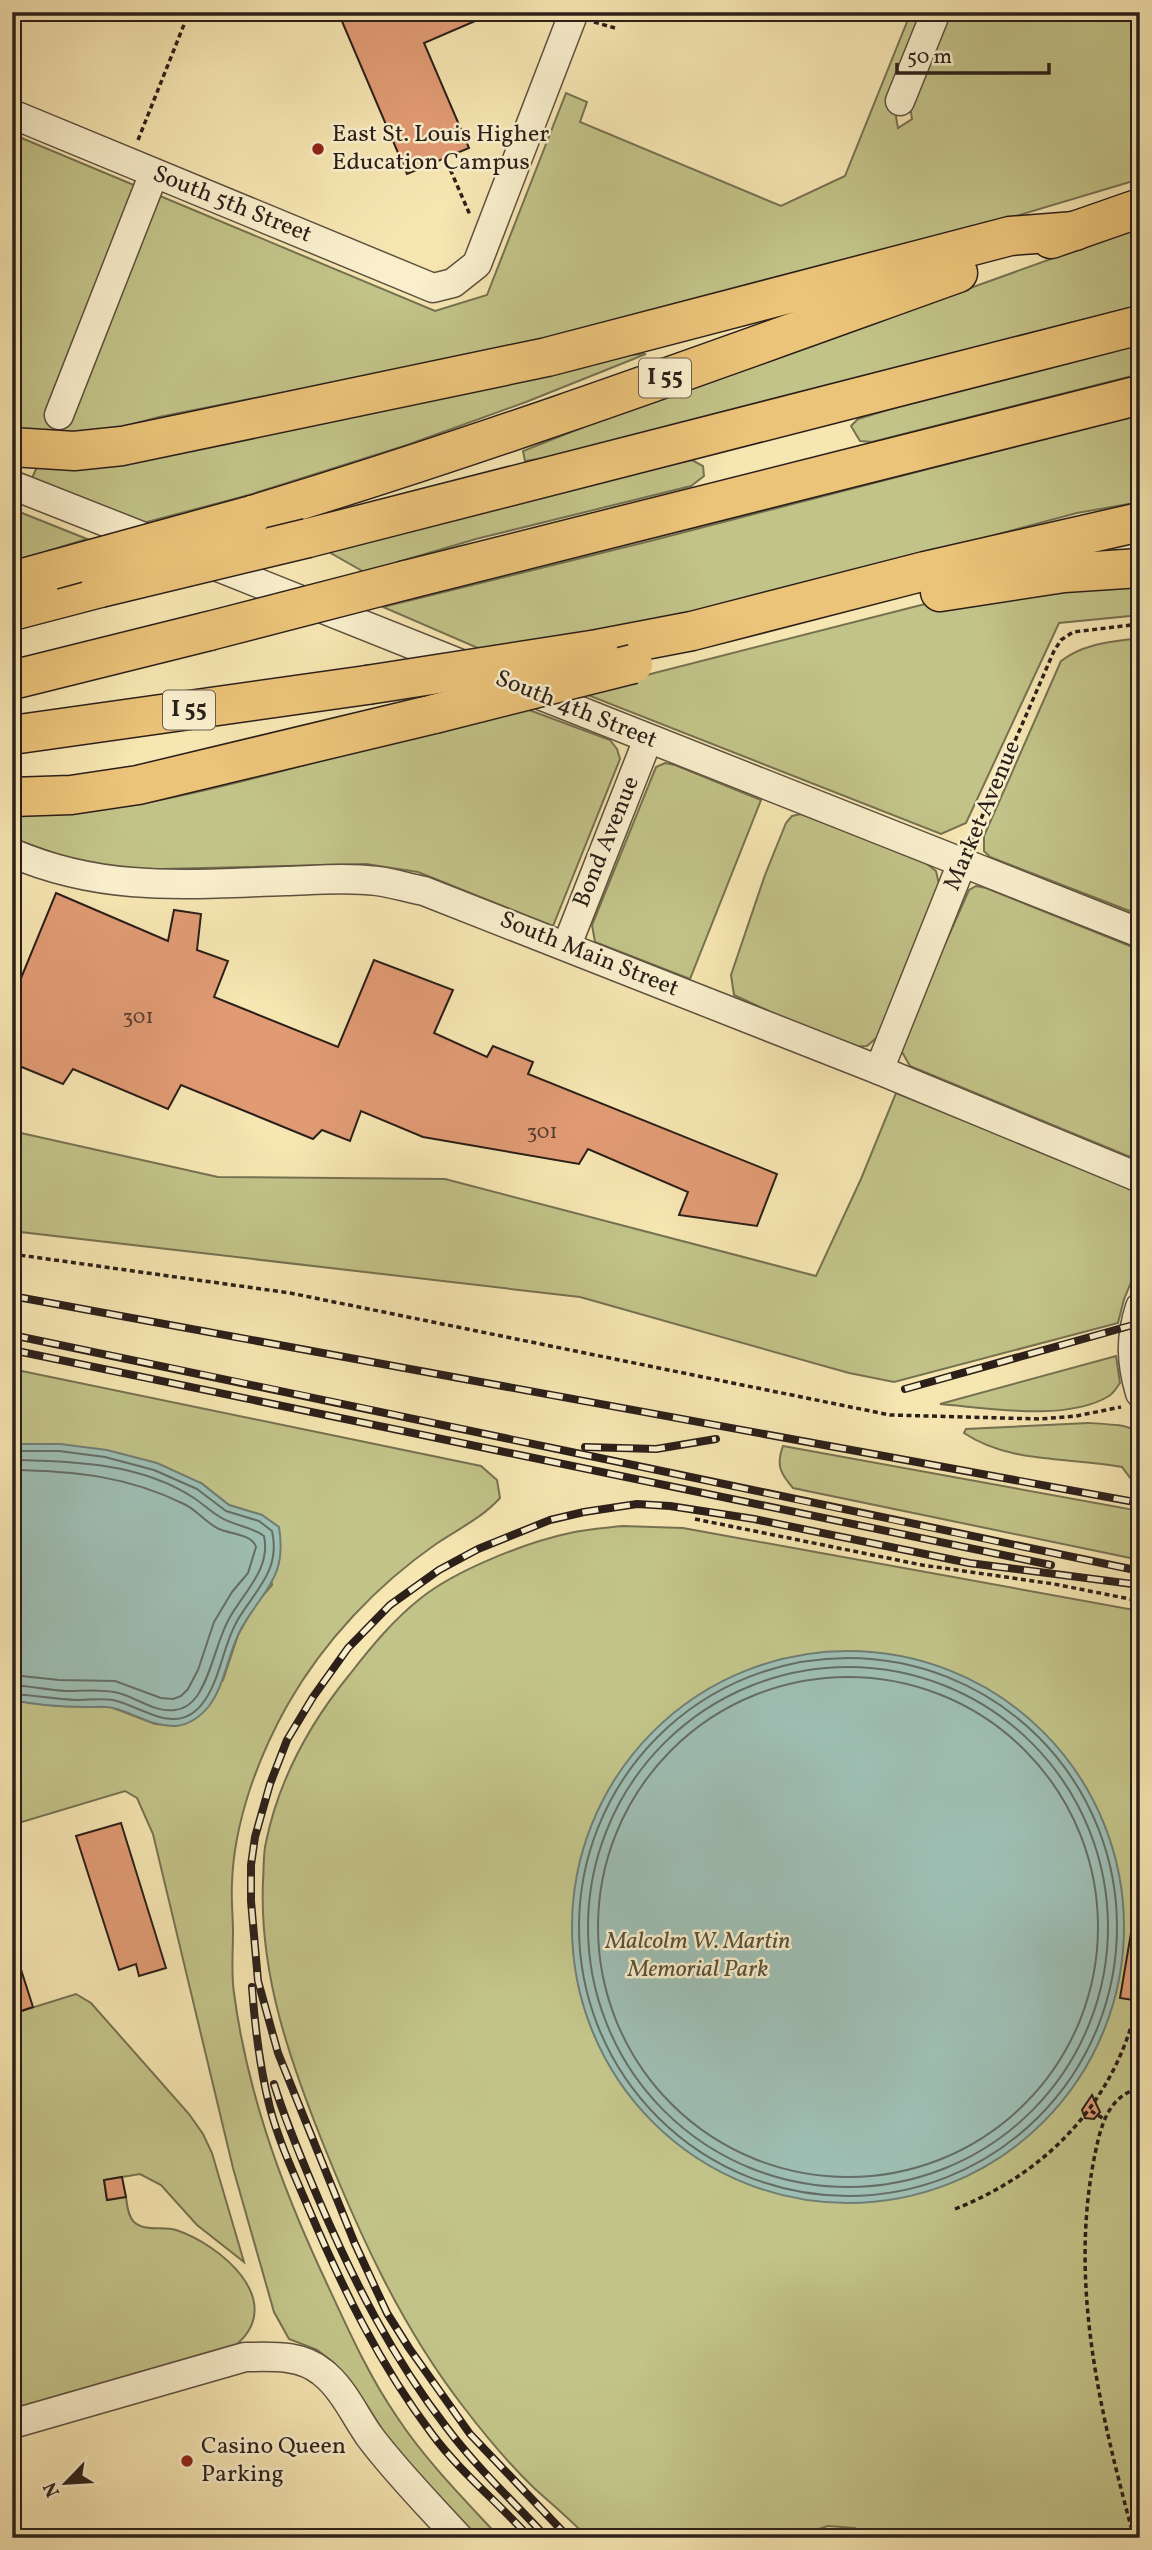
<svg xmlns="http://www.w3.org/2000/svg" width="1152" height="2550" viewBox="0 0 1152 2550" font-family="Vollkorn,serif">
	<rect width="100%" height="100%" fill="#f6e6b2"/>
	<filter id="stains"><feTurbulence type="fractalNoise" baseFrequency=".00286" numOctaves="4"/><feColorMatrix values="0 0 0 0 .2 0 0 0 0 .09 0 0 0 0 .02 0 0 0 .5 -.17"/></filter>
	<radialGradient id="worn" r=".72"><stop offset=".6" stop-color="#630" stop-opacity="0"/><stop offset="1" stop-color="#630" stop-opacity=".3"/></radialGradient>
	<!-- green -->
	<g fill="#c2c388" stroke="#767150" stroke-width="2">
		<polygon points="911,12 930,12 894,105 898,128 912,119 909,100 948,12 1140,12 1140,179 899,251 672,310 463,357 159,417 88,436 12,432 12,134 435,311 487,295 566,93 587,102 580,122 781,206 845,176"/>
		<polygon points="1140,227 1140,305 550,457 525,461 523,451 586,426"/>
		<polygon points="1140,343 1140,374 872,442 860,441 851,426 858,419 894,408"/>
		<polygon points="646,354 526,402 407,445 249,495 143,523 32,478 37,467 604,356"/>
		<polygon points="1140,414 1140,502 1077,513 920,555 679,615 487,652 383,607 654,540"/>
		<polygon points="692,460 703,466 704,476 691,486 476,539 378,568 364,572 329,552 614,476"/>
		<polygon points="12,509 87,539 12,562"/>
		<polygon points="1140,579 1140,615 1059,623 966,823 941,834 580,692 929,603"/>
		<path d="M1140,638V915L990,857L984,851V836L1061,661C1084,643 1112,642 1140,638Z"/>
		<path d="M521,707L610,740L617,749L620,759L553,926L418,872L366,864L120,870L73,860L12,838V813C114,816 207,791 305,765C377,746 449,726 521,707Z"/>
		<polygon points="665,763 675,765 761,800 690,979 595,942 592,925 656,767"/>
		<polygon points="801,814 923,861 936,871 939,884 897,987 881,1034 867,1046 847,1047 734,995 731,975 765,875 786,823 792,816"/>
		<polygon points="976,886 986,888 1140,950 1140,1161 910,1066 902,1052 903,1039 969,890"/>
		<polygon points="896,1093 1140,1191 1140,1261 1124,1299 1118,1323 894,1382 849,1373 580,1297 12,1231 12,1131 218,1177 445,1179 816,1276 861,1179"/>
		<path d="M1116,1356L1120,1383C1117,1387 1114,1393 1109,1396C1066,1422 988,1408 940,1404Z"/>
		<path d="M12,1369L481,1466L497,1480L500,1498C482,1518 458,1529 436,1544C377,1585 324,1641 288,1704C258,1757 234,1822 232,1883C231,1899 233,1916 233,1932C233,1952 231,1973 234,1993C247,2091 280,2182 321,2271C344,2320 366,2372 397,2417C426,2461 464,2499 500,2538H474L410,2471L334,2363L317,2350L289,2339L274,2312L233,2168L153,1834L137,1798L125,1791L12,1825V1700L56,1706L111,1707L155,1724L176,1726L223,1680L238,1635L254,1606L272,1585L262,1515L229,1505L201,1483L60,1444H12Z"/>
		<path d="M1088,1423C1144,1426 1140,1425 1140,1480L1131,1479L1122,1467C1070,1457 1010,1464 964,1433L966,1429Z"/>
		<path d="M783,1446L1140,1511V1560L793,1488C780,1473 776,1465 783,1446Z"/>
		<path d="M622,1526L683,1528L1140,1611V2538H874L855,2528L828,2526L791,2538H588C571,2520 553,2505 535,2489C509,2464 484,2434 462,2405C402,2327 361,2238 324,2146C290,2061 259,1974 263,1881C264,1868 263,1854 266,1842C279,1779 310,1723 350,1674C371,1647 394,1619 421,1598C456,1570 527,1542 570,1533C587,1529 605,1528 622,1526Z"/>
		<path d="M76,1994L91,2003L189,2114L203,2134L212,2153L244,2262L197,2225L161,2185L140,2174L104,2180L107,2200L126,2197C127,2205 128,2216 134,2222C145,2232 163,2226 176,2230C219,2244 287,2300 237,2344L12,2409V2014Z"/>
	</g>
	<!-- water -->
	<g fill="#9ebeb3" stroke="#707e75" stroke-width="2">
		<path d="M12,1444H60L107,1450L157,1463L201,1483L229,1505L262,1515L279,1527C287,1577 265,1588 242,1627C228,1651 226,1683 209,1706C201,1716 188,1726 174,1726C151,1726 134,1713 113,1708C105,1706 95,1707 86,1707C62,1707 36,1705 12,1700Z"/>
		<circle cx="848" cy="1927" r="276"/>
	</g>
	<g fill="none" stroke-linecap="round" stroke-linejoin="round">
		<!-- shore -->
		<g stroke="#646e66" stroke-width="2">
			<path d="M12,1451H59L105,1457L154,1470L197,1489L226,1511L259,1521L272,1531C281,1571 255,1590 237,1621C223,1646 221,1676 205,1700C179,1739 144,1707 113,1700C102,1698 88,1700 76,1700C55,1699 33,1695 12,1694"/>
			<path d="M12,1460C73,1461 141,1463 194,1498C203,1504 211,1512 220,1517C234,1526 251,1526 264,1536C271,1568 245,1591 230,1617C216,1641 213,1672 197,1696C192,1703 184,1709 175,1710C153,1713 134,1695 114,1692C99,1689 81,1691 66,1691C48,1690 30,1686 12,1685"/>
			<path d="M12,1470C75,1471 127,1476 184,1504C197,1510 206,1523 219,1529C230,1534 252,1534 256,1547L248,1573L232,1592L214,1622L198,1670L188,1689L181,1696L173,1699L161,1698L115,1681L59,1680L12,1675"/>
			<circle cx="848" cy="1927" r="269"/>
			<circle cx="848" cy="1927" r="260"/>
			<circle cx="848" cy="1927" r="250"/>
		</g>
	</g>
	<!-- building -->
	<g fill="#e19b74" stroke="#2b1f19" stroke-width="2">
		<polygon points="338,12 496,12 424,43 469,148 407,174"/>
		<polygon points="56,893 168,941 174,910 201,914 197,950 228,961 214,997 338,1047 374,960 453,990 434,1033 487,1057 493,1046 533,1062 528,1074 777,1174 757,1226 679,1215 688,1192 588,1149 579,1164 423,1137 361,1111 350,1141 322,1130 313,1139 181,1085 168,1109 73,1069 63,1084 12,1063 12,1000"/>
		<polygon points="121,1823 166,1968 139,1976 136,1964 119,1970 76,1836"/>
		<polygon points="1131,1933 1140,1934 1140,2001 1120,1998"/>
		<polygon points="12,1954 16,1954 33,2007 12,2014"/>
		<polygon points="1092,2095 1100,2112 1094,2119 1085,2118 1082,2110"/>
		<polygon points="122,2177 126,2197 107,2200 104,2180"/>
	</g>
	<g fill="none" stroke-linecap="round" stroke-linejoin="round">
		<!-- minor casing -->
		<g stroke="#5e513f" stroke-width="31">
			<g id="minor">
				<polyline points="900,101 936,12"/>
				<polyline points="12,114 433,288 453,283 477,264 574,12"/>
				<polyline points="59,415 154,173"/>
				<polyline points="12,485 159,543"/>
				<polyline points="203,561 471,668"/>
				<polyline points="522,688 1140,933"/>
				<path d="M12,853C105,893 189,884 286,881C316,880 347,877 377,881C393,883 408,888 424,891L879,1070L1140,1178"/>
				<polyline points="567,945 648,739"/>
				<polyline points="879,1070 962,863"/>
				<path d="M1140,1307C1130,1338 1131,1362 1140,1393"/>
				<path d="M12,2424L245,2357C272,2357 300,2354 322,2372C343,2388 355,2416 370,2437C397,2473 429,2505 459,2538"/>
			</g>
		</g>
		<!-- highway casing -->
		<g stroke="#2b1f19" stroke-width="41">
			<g id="highway">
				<polyline points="1051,239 1140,208"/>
				<polyline points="12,447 74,451 122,446 547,357 1010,236 1075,231"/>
				<path d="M252,515C491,443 724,357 958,273"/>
				<polyline points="308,538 1140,325"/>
				<polyline points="406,580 1140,395"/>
				<polyline points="12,581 52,570"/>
				<polyline points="940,592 1064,573 1140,568"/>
				<polyline points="12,611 100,588"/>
				<polyline points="598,649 692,631 925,571 1140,522"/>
				<polyline points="12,680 209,631"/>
				<polyline points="12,735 367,685"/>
				<polyline points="12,797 71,795 138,785 434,714"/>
			</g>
		</g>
		<!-- path -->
		<g stroke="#2b1f19" stroke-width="3.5" stroke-dasharray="5 3.5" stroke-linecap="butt">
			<polyline points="594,22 615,28"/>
			<polyline points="138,140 189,12"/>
			<polyline points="447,162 470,215"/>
			<polyline points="971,842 1054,651 1061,640 1073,632 1140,624"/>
			<polyline points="12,1254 290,1293 890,1415 1040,1419 1076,1416 1121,1407"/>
			<polyline points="695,1519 922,1565 1054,1584 1140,1601"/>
			<polyline points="1091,2111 1104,2119"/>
			<path d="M955,2209C1049,2172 1116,2100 1138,2001"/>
			<path d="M1134,2538C1101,2415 1069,2287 1094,2159C1100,2130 1106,2096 1140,2088"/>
		</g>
		<!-- minor -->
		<use href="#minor" stroke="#f9efcd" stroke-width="28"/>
		<!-- highway -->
		<use href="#highway" stroke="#ebc379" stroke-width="38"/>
		<!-- rail casing -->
		<g stroke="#2b1f19" stroke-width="8">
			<g id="rail">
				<polyline points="12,1296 1140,1503"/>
				<path d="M12,1335C388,1412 764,1494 1140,1571"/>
				<polyline points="12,1350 1051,1565"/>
				<polyline points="905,1389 1140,1323"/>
				<polyline points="585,1447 656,1449 716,1439"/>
				<path d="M252,1987C255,2028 260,2069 270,2108C279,2142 294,2174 308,2207C342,2287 379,2364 432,2434C460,2472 498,2502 530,2538"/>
				<path d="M274,2084C286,2123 302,2160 318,2198C353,2280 392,2357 447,2428C477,2468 513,2501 547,2538"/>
				<polyline points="569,2538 470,2434 409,2348 387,2313 355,2244 278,2053 258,1981 251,1901 251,1865 255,1837 270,1784 287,1740 313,1697 348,1648 390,1605 439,1570 478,1549 550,1520 584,1512 637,1504 670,1506 754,1519 969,1563 1140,1585"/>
			</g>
		</g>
		<!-- rail -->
		<use href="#rail" stroke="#f9efcd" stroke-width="5" stroke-dasharray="16" stroke-linecap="butt"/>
		<!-- highway-bridge casing -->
		<g stroke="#2b1f19" stroke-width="41" stroke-linecap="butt">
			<g id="highway-bridge">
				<polyline points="52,570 252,515"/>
				<polyline points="100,588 308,538"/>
				<polyline points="209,631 406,580"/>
				<polyline points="367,685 598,649"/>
				<polyline points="434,714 633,664"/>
			</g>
		</g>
		<!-- highway-bridge -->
		<use href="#highway-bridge" stroke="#ebc379" stroke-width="38"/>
	</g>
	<!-- markers -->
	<g fill="#8f2418" stroke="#f9efcd" stroke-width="2.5">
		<circle cx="318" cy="149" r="7"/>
		<circle cx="187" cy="2461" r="7"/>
	</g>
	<g text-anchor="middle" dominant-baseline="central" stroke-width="5" stroke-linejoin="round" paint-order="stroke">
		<!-- number labels -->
		<g font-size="21" fill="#583e30">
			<text x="138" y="1017">301</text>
			<text x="542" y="1132">301</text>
		</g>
		<!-- shield labels -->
		<g fill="#f9efcd" stroke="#695d4f" stroke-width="2">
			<rect x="639" y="358.5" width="52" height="39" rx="5"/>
			<rect x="163" y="690.5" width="52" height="39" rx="5"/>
		</g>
		<g font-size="23" font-weight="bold" fill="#2b1f19">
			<text x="665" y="378">I 55</text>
			<text x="189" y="710">I 55</text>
		</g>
		<!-- poi labels -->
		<g font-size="24" fill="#2b1f19" stroke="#f9efcd" text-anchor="start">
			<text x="332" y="135">East St. Louis Higher<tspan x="332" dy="28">Education Campus</tspan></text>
			<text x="201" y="2447">Casino Queen<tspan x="201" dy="28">Parking</tspan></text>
		</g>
		<!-- street labels -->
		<g font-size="24" fill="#2b1f19" stroke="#f9efcd">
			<text transform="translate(232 205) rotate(22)">South 5th Street</text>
			<text transform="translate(576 710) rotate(22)">South 4th Street</text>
			<text transform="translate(983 816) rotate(-67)">Market Avenue</text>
			<text transform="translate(607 842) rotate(-68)">Bond Avenue</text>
			<text transform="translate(589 955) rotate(22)">South Main Street</text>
		</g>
		<!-- park labels -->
		<g font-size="24" font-style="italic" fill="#58503a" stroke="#f9efcd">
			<text x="698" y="1942">Malcolm W. Martin<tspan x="698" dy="28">Memorial Park</tspan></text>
		</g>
	</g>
	<!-- margin -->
	<rect width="1152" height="2550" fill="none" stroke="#f6e6b2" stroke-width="42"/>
	<rect x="14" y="14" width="1124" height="2522" fill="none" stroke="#2b1f19" stroke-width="3.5"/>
	<rect x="21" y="21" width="1110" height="2508" fill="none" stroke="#2b1f19" stroke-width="2"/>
	<!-- north arrow -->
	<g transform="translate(66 2483) rotate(245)" stroke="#f9efcd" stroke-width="5" paint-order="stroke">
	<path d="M0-5L12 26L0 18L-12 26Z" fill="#2b1f19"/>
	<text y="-10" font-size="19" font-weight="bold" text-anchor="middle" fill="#2b1f19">N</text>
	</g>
	<!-- scale -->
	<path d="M897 63v10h152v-10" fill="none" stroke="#2b1f19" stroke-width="3.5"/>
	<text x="907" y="63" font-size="21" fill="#2b1f19" stroke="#f9efcd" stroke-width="5" paint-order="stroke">50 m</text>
	<rect width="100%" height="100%" filter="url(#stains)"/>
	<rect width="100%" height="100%" fill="url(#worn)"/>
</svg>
